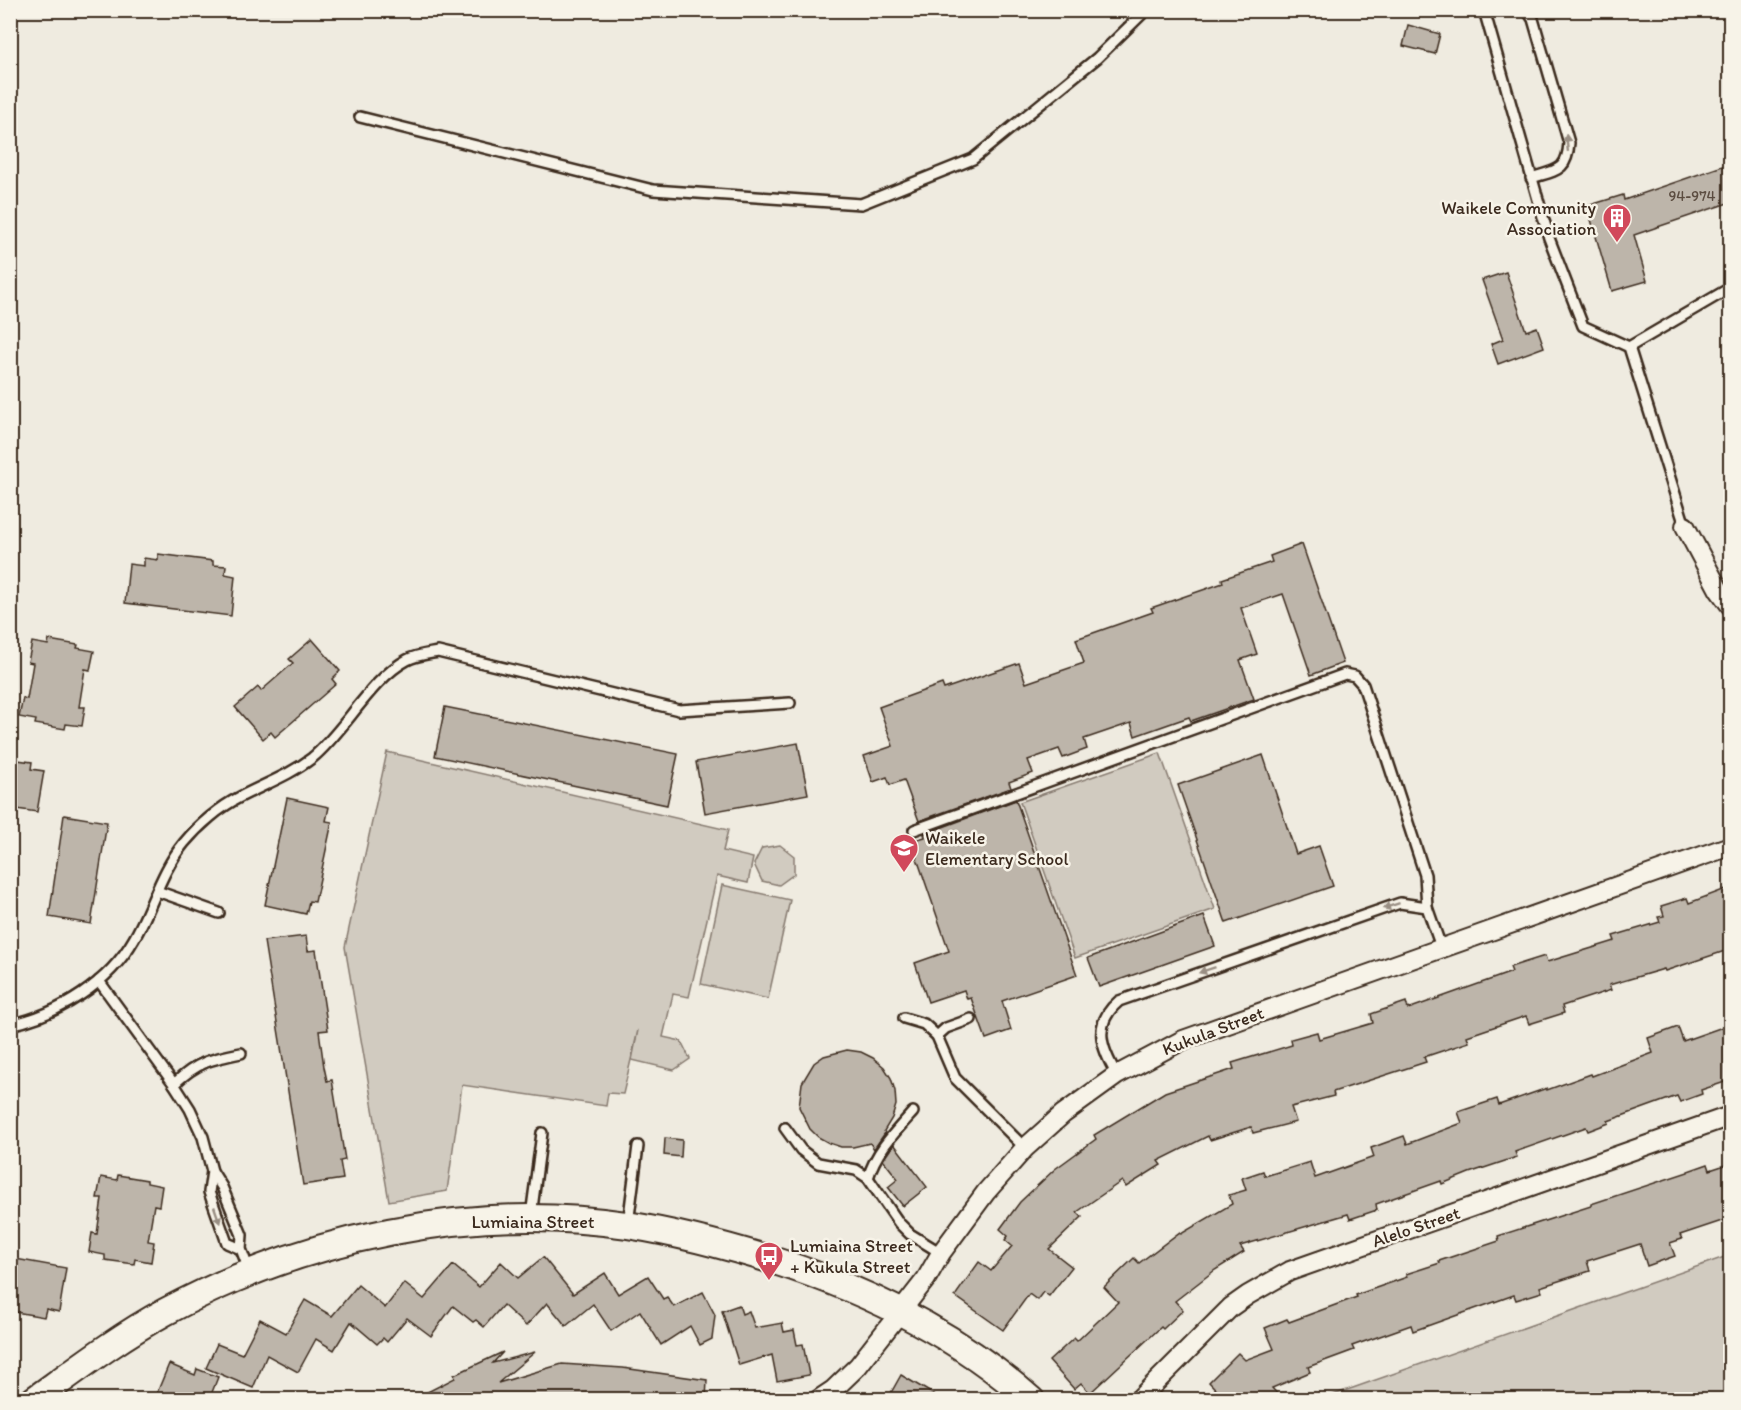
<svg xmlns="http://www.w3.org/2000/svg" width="1741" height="1410" viewBox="0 0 1741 1410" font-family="Itim,sans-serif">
	<rect width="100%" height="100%" fill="#efebe0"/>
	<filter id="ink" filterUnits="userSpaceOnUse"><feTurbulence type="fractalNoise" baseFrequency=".0167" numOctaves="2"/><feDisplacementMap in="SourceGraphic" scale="12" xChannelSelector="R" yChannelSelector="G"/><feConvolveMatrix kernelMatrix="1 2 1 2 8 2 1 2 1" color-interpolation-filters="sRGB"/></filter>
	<g filter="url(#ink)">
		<!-- green -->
		<g fill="#d1cbc0" stroke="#867a6f" stroke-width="1.5">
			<polygon points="387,752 728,830 723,851 753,858 748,883 717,876 689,997 673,994 663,1037 681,1041 690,1059 674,1070 632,1060 638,1030 623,1094 608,1093 606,1106 462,1085 447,1191 389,1201 345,947"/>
			<polygon points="1160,753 1215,909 1075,958 1020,802"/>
			<polygon points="780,845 794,856 794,874 779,885 762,881 754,864 762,848"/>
			<polygon points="722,885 790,900 768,999 701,984"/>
			<polygon points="1730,1255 1730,1399 1320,1399 1333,1395"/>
		</g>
		<!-- building -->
		<g fill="#bdb5aa" stroke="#3b2a1e" stroke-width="1.5">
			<polygon points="1408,25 1440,34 1435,54 1403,46"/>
			<polygon points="1731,163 1731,202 1634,235 1647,281 1612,291 1587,206 1623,195 1624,200"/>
			<polygon points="1506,272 1526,331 1537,327 1544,347 1498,364 1491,344 1503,339 1482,280"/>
			<polygon points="1302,544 1343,663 1311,675 1283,594 1241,608 1257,654 1240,660 1254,699 1191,721 1189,717 1135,736 1131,723 1084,739 1087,749 1063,758 1059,749 1028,760 1033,773 1009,782 1011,788 919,821 904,780 890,785 887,777 873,782 864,756 893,746 879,707 942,684 944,689 1019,663 1026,683 1084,663 1076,639 1153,612 1151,608 1223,583 1222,579 1272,562 1270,556"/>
			<polygon points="158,554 213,561 213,565 226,566 225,574 235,576 231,616 125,603 129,564 144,566 144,558 158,560"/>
			<polygon points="312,639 340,671 332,679 336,684 275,737 271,732 263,739 235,707 258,687 261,691 293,663 289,659"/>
			<polygon points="49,640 78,645 77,648 94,651 90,670 85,669 79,707 85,707 82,726 66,724 65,729 35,724 36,720 19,717 23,698 27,699 33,663 28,662 32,642 48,645"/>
			<polygon points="445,707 678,754 667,805 435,756"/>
			<polygon points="798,743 808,794 705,813 696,762"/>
			<polygon points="1263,755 1296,854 1319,846 1333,886 1226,923 1178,785"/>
			<polygon points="10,759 32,762 31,769 44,771 37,812 10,808"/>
			<polygon points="287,798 329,807 326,821 332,822 315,902 309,901 306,914 265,905"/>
			<polygon points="1016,800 1077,975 1002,1001 1011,1030 986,1039 971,998 967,999 964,990 928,1002 915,963 949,951 911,841 925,837 924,834"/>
			<polygon points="64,815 107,822 91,924 49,917"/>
			<polygon points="1731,887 1731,949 1665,971 1664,969 1609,985 1611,990 1562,1006 1564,1013 1529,1024 1526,1016 1467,1036 1469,1042 1424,1057 1426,1062 1333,1092 1334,1096 1291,1107 1296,1122 1253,1133 1251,1127 1210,1140 1208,1136 1158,1161 1161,1165 1126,1187 1122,1181 1077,1212 1082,1217 1049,1249 1072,1267 1049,1296 1043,1292 1037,1300 1029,1294 1003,1330 955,1296 979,1262 991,1271 1012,1246 1005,1240 1008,1236 1000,1229 1020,1202 1055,1169 1096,1139 1094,1135 1165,1092 1234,1069 1232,1063 1292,1045 1291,1039 1317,1032 1319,1039 1373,1023 1371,1014 1406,1002 1408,1009 1512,972 1510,967 1545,956 1547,962 1615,941 1613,936 1660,922 1658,917 1664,916 1661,906 1687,898 1689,903"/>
			<polygon points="1204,916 1215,946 1099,987 1088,958"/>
			<polygon points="306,936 308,951 316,950 328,1030 319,1031 324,1067 327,1081 332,1080 345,1160 340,1161 343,1179 303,1185 264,941"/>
			<polygon points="1731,1024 1731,1080 1701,1090 1702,1094 1680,1102 1677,1096 1608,1121 1609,1123 1588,1131 1586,1127 1515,1152 1517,1157 1469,1173 1442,1184 1441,1181 1376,1204 1377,1210 1350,1219 1348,1214 1240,1246 1244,1252 1215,1270 1175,1301 1183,1310 1163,1329 1161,1327 1090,1393 1081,1383 1074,1389 1049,1361 1074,1338 1077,1341 1118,1302 1104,1287 1134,1258 1139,1263 1180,1232 1181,1234 1232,1204 1229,1195 1246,1190 1242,1178 1263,1171 1265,1176 1310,1162 1315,1178 1374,1157 1371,1148 1404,1136 1407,1144 1462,1123 1458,1112 1497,1099 1499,1105 1547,1088 1547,1090 1591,1074 1592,1076 1653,1053 1648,1038 1678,1027 1683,1041"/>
			<polygon points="847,1050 861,1052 873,1058 884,1067 891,1078 895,1091 896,1105 892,1118 884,1131 885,1133 874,1149 870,1143 853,1147 841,1147 829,1143 818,1137 810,1129 799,1107 802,1083 814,1063 824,1056"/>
			<polygon points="665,1138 682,1140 681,1157 664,1155"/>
			<polygon points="894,1144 927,1187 903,1206 888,1187 898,1179 883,1160"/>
			<polygon points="1731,1163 1731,1218 1680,1235 1682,1239 1670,1243 1675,1256 1647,1266 1640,1244 1587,1261 1590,1271 1540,1287 1542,1292 1516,1300 1514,1295 1413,1331 1411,1325 1352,1346 1354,1350 1308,1367 1310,1372 1272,1388 1283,1400 1226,1400 1209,1382 1238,1353 1245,1360 1274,1349 1265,1328 1287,1319 1289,1322 1357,1297 1356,1295 1407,1277 1406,1274 1440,1263 1439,1261 1499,1241 1498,1236 1591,1206 1591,1204 1688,1172 1688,1171 1708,1164 1710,1170"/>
			<polygon points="118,1175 147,1180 147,1183 162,1186 159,1206 154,1205 148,1241 154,1242 151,1262 135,1259 134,1264 105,1260 105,1255 89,1252 92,1233 97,1234 102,1198 97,1198 101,1177 117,1180"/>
			<polygon points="543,1257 573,1294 605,1273 618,1294 648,1276 663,1299 667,1297 674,1307 703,1292 715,1315 712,1339 700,1345 690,1326 661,1345 640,1311 611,1331 593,1304 566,1326 547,1303 526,1326 503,1305 484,1327 476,1320 473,1322 453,1306 431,1336 407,1318 387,1342 383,1338 377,1344 351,1322 334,1350 316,1339 298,1372 267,1355 253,1388 206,1368 217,1344 242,1354 260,1319 286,1333 305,1300 332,1316 358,1285 385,1308 404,1283 424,1299 453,1265 479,1287 501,1262 518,1278"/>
			<polygon points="10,1258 66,1268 59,1312 46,1309 44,1317 10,1311"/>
			<polygon points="739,1305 742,1314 749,1311 755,1328 782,1323 784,1332 794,1330 797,1345 803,1344 809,1375 777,1381 772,1355 739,1365 722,1311"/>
			<polygon points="503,1352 493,1363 535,1352 498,1383 562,1364 623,1368 707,1380 706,1400 412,1400 455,1378 454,1375"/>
			<polygon points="169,1364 195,1375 197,1369 218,1377 209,1400 154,1400"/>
			<polygon points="901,1375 943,1400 887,1400"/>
		</g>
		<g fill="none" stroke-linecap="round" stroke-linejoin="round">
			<!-- lane casing -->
			<g stroke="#3b2a1e" stroke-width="14">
				<g id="lane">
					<polyline points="1484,10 1549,238 1583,326 1629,347 1685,526"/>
					<path d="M1527,10L1533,19L1569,143C1567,172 1556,170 1531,178"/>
					<polyline points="360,117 653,190 861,204 973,159 1097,58 1146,10"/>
					<polyline points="1629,347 1730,288"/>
					<polyline points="914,830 1345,674 1355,676 1363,685 1425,875 1427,907"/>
					<polyline points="157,891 219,913"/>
					<polyline points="99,981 174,1084 190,1109 203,1137 212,1171 222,1187 242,1235 241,1249 249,1270"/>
					<polyline points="904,1018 924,1024 937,1036 955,1078 1025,1148"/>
					<path d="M10,1025C60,1014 109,983 134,939C152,908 161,871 184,843C199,825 220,807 240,797C265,784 290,775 312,758C344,732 371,679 407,660C416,655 427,654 438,652L679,710L790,703"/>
					<polyline points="937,1036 946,1028 971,1019"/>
					<path d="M1117,1075C1101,1048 1092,1024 1119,1001L1400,903L1427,907L1441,947"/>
					<path d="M174,1084C197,1062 211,1059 241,1053"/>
					<polyline points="785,1128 801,1150 818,1163 856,1170 868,1178 899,1223 910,1234 941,1253"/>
					<polyline points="212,1171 209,1192 227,1243 241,1249"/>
					<path d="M868,1178C876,1151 895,1132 913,1112"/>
					<polyline points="531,1216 542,1133"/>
					<polyline points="628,1224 638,1146"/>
				</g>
			</g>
			<!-- street casing -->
			<g stroke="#3b2a1e" stroke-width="22">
				<g id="street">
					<polyline points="1685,526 1719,590 1730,605"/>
					<polyline points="818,1400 833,1390 858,1366 926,1279 941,1253 986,1192 1025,1148 1063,1114 1117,1075 1183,1040 1730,846"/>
					<polyline points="1138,1400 1231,1307 1248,1295 1290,1271 1730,1116"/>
				</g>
			</g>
			<!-- secondary casing -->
			<g stroke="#3b2a1e" stroke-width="30">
				<path id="secondary" d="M34,1400C77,1369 119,1337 165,1312C305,1237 470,1202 627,1225C678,1233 727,1246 775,1261C869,1291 957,1334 1031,1400"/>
			</g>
			<!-- lane -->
			<use href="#lane" stroke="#f7f3e8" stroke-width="9"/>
			<!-- street -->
			<use href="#street" stroke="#f7f3e8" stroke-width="18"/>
			<!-- secondary -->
			<use href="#secondary" stroke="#f7f3e8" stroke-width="26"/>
		</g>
		<!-- one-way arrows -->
		<defs><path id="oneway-solid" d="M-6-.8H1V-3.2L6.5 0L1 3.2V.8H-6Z" transform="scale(1.5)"/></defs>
		<g fill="#998e83">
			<use href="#oneway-solid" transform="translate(1567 143) rotate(-96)"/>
			<use href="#oneway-solid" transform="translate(1391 906) rotate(162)"/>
			<use href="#oneway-solid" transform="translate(1207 970) rotate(161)"/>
			<use href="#oneway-solid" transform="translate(217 1215) rotate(71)"/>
		</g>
	</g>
	<!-- icons -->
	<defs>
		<g id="building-pin" transform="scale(1.5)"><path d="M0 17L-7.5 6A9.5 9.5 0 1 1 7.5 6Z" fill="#d1495b" stroke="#f7f3e8"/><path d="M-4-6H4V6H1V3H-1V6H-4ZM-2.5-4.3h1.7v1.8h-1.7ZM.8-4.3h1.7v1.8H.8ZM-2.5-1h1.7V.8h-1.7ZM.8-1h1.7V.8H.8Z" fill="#fff"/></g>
		<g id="school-pin" transform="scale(1.5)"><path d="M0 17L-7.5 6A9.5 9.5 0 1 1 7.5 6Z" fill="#d1495b" stroke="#f7f3e8"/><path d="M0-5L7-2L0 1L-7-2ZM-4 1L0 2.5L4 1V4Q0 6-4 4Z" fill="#fff"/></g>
		<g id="bus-pin" transform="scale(1.5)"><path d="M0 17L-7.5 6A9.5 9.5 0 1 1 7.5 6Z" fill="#d1495b" stroke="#f7f3e8"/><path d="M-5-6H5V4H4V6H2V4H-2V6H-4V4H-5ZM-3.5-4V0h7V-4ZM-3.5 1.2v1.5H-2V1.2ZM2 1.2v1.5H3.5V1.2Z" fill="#fff"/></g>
	</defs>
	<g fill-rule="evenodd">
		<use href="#building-pin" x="1617" y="218"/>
		<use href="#school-pin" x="904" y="848"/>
		<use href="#bus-pin" x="769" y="1256"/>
	</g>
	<g text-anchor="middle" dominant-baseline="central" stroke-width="5" stroke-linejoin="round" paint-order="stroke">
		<!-- number labels -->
		<g font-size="15" fill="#5c4d41">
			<text x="1692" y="196">94-974</text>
		</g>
		<!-- poi labels -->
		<g font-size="18" fill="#3b2a1e" stroke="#f7f3e8" text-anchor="start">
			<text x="1596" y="208" text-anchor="end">Waikele Community<tspan x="1596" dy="21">Association</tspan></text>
			<text x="925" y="838">Waikele<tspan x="925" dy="21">Elementary School</tspan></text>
			<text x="790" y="1246">Lumiaina Street<tspan x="790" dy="21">+ Kukula Street</tspan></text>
		</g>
		<!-- street labels -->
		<g font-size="18" fill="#3b2a1e" stroke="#f7f3e8">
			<text transform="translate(1213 1031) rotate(-21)">Kukula Street</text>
			<text x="533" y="1222">Lumiaina Street</text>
			<text transform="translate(1416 1227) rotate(-19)">Alelo Street</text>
		</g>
	</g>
	<!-- margin -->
	<rect width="1741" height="1410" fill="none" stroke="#f7f3e8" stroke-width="36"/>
	<rect x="18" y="18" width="1705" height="1374" fill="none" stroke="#3b2a1e" stroke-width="2" filter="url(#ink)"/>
</svg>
